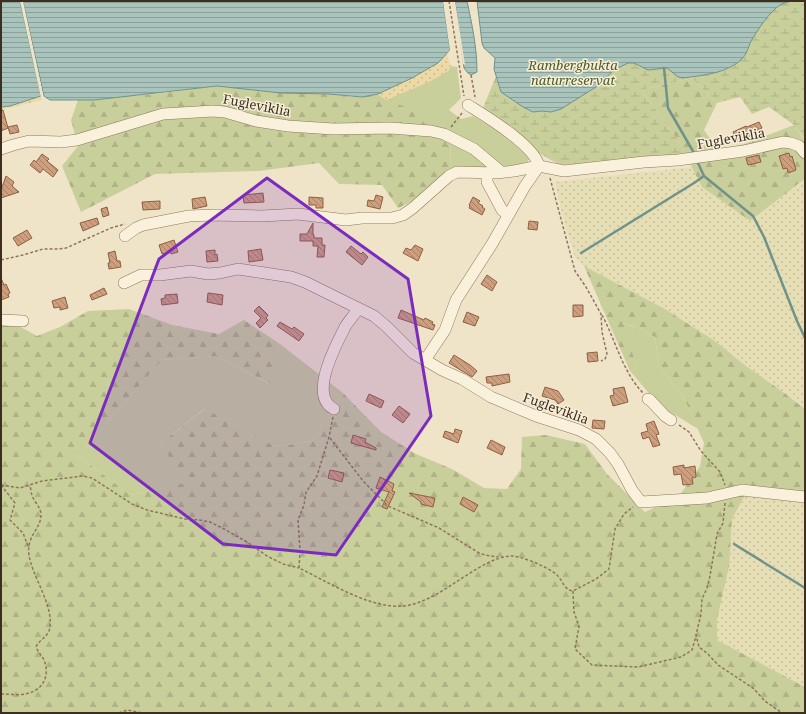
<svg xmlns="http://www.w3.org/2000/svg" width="806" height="714" viewBox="0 0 806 714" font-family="'Noto Serif',serif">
	<defs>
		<pattern id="farmland-dots" width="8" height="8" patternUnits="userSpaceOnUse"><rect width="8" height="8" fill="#e6deb5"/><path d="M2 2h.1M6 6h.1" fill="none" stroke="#c6bf9b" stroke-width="1.8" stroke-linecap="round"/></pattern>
		<pattern id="forest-firs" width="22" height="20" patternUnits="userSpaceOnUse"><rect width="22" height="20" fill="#c9cf9b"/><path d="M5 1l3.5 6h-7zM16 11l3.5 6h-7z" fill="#aeb285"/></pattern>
		<pattern id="wetland-marsh" width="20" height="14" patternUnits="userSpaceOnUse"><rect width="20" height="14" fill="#c9cf9b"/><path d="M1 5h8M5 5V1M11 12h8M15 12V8" fill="none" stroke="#aeb285"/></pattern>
		<pattern id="sand-dots" width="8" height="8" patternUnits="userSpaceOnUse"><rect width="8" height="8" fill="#ecd9a5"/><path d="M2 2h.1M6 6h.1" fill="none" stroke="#cbbb8e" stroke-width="1.8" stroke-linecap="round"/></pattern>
		<pattern id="water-rules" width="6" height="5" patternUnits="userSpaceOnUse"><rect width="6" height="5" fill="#a9c4bc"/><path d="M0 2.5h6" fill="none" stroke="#8ba098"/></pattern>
		<pattern id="building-back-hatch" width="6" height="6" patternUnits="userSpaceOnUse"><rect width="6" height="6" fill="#cf9f7d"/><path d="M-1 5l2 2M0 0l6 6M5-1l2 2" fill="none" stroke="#a98266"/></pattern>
	</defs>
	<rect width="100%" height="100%" fill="#f0e4c8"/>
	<!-- farmland -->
	<g fill="url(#farmland-dots)">
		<polygon points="692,167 702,187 750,221 803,180 805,182 805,409 779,389 746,366 715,341 665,309 584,266 575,257 563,218 555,182"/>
		<polygon points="745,495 756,495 793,501 805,502 805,687 717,640 717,620 729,567 732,519"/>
	</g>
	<!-- green -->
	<g fill="#c9cf9b">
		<polygon points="451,66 457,67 461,98 449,110 461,119 473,116 513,140 530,158 524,167 450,169 451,140 386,100 448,71"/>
		<polygon points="622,323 638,328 655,337 659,366 685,400 698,429 659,405 630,371 637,368"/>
		<polygon points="280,344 343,393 312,441 276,447 204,409 161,443 185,483 131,495 78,456 162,360 215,356 270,384"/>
	</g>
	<!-- forest -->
	<g fill="url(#forest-firs)">
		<polygon points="692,78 717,103 704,130 718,150 744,144 794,125 805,141 805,182 803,180 750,221 702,187 678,140 641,90"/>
		<polygon points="217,86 281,93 328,94 352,97 362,97 378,94 386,100 417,111 451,140 450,169 420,198 398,208 382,185 339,184 319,163 259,171 155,174 81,212 62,166 78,146 71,120 78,100 154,94"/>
		<path d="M584,266L665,309L715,341L746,366L779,389L805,409V502C785,501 765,495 745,495L732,519L729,567L717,620V640L805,687V713H1V318L10,321L37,336L60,327L88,311L129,309L172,325L219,334L244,320L280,344L271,384L215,356L162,360L78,456L131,495L184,483L161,443L205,409L276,447L312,441L343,393L381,432L416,454L452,469L484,488L507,489L521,469L522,437L546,435L585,444L607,474L645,512L680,495L700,466L704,443L685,400L659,366L655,337L638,328L623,323L637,368L630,371Z"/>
	</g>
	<!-- wetland -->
	<path fill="url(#wetland-marsh)" d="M477,1H805V140L794,125L769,107L752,114L740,97L717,103L692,78L641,90L678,140L686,155L560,165L535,151L483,108L496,76L494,66L496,61C494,53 484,51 482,43Z"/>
	<!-- sand -->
	<g fill="url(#sand-dots)">
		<path d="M447,54L451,66C443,80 402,92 386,100L378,94C402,82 428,73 447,54Z"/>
		<polygon points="41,96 42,100 1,110 1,107 10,106"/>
	</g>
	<!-- water -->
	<g fill="url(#water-rules)" stroke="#6f938a">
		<polygon points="1,1 20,1 41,96 10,106 1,107"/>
		<polygon points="23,1 443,1 450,50 438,63 412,78 378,94 362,97 328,94 281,93 217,86 94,100 50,100 44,96"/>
		<path d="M455,1H467C472,24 477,48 477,72L471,75L468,73L464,68Z"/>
		<path d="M477,1H792C788,2 784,3 780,5C770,11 757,31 751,41C748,48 747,54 741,60C724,74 704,75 683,78L678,77L667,68L648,70L634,63H628L614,70L596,87L561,109L551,112L542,111L533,112L523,107L501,92L494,69L495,58L484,48L482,43Z"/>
	</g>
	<!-- pier -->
	<g fill="#f0e4c8">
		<polygon points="20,1 23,1 44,99 41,98"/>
		<polygon points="443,1 445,1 451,44 452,51 448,57 447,54 450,50 449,44"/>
		<polygon points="453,1 455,1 465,65 463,64"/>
	</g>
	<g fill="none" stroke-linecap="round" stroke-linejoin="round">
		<!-- stream -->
		<g stroke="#6f938a" stroke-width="2.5">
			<polyline points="664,68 668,108 694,153"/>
			<polyline points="698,163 704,176 753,216 764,237 797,321 805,338"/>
			<polyline points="581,253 694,183 704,176"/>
			<polyline points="734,544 805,588"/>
		</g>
	</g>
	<!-- building -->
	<g fill="url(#building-back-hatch)" stroke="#8d5f41">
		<polygon points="1,110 3,110 8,128 1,131"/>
		<polygon points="759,122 762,128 749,134 750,136 738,142 733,132 746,126 747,127"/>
		<polygon points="17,125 19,132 10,134 8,127"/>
		<polygon points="789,153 790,157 792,156 796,170 788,173 787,168 783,169 779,156"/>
		<polygon points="42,154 49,159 47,161 58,170 53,177 43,169 40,173 30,165 34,160 36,162"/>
		<polygon points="759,155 761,162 748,165 746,158"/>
		<polygon points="6,176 14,182 12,186 19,192 1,198 1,190"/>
		<polygon points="263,193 264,202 244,203 243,195"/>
		<polygon points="376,195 383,197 380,209 367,206 368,200 374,201"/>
		<polygon points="205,197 207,206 193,209 192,199"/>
		<polygon points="309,197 323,198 323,208 316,208 316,205 309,205"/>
		<polygon points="473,197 480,201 478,203 483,206 482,207 485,209 482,215 469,208 470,206 469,205"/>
		<polygon points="160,201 160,209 143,210 142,202"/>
		<polygon points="107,207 109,215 103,217 101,209"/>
		<polygon points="97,218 99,224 83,231 80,223"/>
		<polygon points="529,221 538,222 537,230 528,229"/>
		<polygon points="313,223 313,234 314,235 314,238 322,238 322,245 325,245 324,257 317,257 318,246 313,246 313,241 300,241 300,234 307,234"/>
		<polygon points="27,230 32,238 18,246 13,238"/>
		<polygon points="174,240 178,252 171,254 170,252 162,254 159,245"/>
		<polygon points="415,245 423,249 418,261 403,253 406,248 411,250"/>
		<polygon points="351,246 361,254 363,252 368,257 362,265 346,252"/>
		<polygon points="261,249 263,260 249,262 248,251"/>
		<polygon points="215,250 215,255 217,254 218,261 207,262 206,251"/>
		<polygon points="115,251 117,261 120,261 121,267 109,269 108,263 110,263 108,253"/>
		<polygon points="487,275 497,282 492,291 481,284"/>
		<polygon points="1,278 4,285 6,284 10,293 8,294 9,297 1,300"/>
		<polygon points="104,288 107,294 92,300 90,295"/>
		<polygon points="208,293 223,295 222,305 207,302"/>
		<polygon points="177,294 178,303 162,305 161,299 165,298 165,295"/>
		<polygon points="65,297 68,308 60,310 60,307 54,308 52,301"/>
		<polygon points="573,305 583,305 583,316 573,317"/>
		<polygon points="259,306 268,315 266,318 268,320 260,328 256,323 261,318 254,311"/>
		<polygon points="401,310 424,320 425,318 433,322 432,324 435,325 433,330 398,318"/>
		<polygon points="467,312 479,317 475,326 463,322"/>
		<polygon points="280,322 292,329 294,327 304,334 299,341 277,326"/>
		<polygon points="597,352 598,361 588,362 587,353"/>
		<polygon points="454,355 470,365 477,371 472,377 449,363"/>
		<polygon points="509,374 510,382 492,386 492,383 487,383 486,377"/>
		<polygon points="545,387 558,391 564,400 558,404 555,400 542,396"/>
		<polygon points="624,387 628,402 613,406 610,396 614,395 613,389"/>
		<polygon points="369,394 384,401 381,408 366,401"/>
		<polygon points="399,406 410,414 403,423 392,415"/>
		<polygon points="593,420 605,421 604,429 592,428"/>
		<polygon points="654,421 659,434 656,435 660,445 653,447 649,437 643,439 641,433 648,431 646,424"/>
		<polygon points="455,429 462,431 458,443 443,437 445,431 454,434"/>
		<polygon points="353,435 366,439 365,442 376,448 376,450 351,443"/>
		<polygon points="491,440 505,447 502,455 487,448"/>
		<polygon points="684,465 684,468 695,466 696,477 692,478 693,484 683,485 681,474 674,475 673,467"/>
		<polygon points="330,470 344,473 342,482 328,478"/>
		<polygon points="380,477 394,484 392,491 395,492 387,509 382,507 389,492 376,488"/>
		<polygon points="409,493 435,498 433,507 421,504 421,502"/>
		<polygon points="463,497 478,505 474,512 460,504"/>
	</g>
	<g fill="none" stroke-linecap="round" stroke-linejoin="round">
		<!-- minor casing -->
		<g stroke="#8d765c" stroke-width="12">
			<g id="minor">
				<polyline points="1,149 13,145 29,141 61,142 77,140 163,114 213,111 225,112 256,121 288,126 333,129 390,128 431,131 444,134 474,149 499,170 499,172"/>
				<polyline points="487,173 487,182 502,210 508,215"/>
				<polyline points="125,236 136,228 143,225 189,216 214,215 262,216 298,214 346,220 362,218 392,218 403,215 413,208 449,176 457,172 497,173 514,171 539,166 564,171 644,162 678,160 743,151 783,142 791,143 799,146 805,153"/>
				<polyline points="124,283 141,275 160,275 191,271 208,274 220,273 238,269 291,277 305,282 374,316 387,327 413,353 442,370 462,379 491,397 536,416 579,430 596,439 610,453 618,464 632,490 641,502 707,498 742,490 805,497"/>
				<polyline points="1,320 23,321"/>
				<path d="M425,360L445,330L456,300L492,244L525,186L539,166C534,145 487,117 468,105"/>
				<polyline points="648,399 650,400 665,416 671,420"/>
				<path d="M334,409C308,396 336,345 345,327C349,320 355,315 358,308"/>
			</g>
		</g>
		<!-- path -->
		<g stroke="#8d765c" stroke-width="1.5" stroke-dasharray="3 2" stroke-linecap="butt">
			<polyline points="449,1 464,96"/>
			<polyline points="471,75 475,97"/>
			<polyline points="451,127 462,113"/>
			<polyline points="550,178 575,271 586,287 601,314 602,332 607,354 605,359 601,361"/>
			<polyline points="1,260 23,255 43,249 58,249 66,248 111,228 125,224"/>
			<path d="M602,315C616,341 622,371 643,393"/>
			<path d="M333,417L329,437L317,476L306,492L304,505L298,520L300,551L299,568C329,582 369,609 404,606C422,604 441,592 456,582C472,572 491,558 510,556C520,555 550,568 557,575C563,581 564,590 573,591L596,579L609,569L615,529L624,514L633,507"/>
			<polyline points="679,425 689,432 701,451 720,472 725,485"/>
			<polyline points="330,438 363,481 388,506 439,528 479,553 485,555 498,557"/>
			<polyline points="1,485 20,488 42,481 83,476 92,478 132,504 147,510 185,519 199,520 210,522 224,529 247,542 267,556 283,564 299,568"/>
			<polyline points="1,485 15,503 10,520 23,533 28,546"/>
			<polyline points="725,503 723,523 717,534 710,576 707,588 702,599 701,614 696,635 699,647 708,654 718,665 753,688 765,701 782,713"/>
			<polyline points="573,591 574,612 579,626 575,649 592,665 638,667 681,657 692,650 696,636"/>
			<path d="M1,694C10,694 20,696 29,693C44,689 50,674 44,660C42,656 38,652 36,647C39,640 46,638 49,631C56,608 32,577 29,555C26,536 41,529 41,515C41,507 34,502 32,495C31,493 31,489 30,486"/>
			<polyline points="119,713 127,710 142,713"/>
		</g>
		<!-- minor -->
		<use href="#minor" stroke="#faf1dc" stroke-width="11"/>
	</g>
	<!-- marked area -->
	<path fill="#7b2cbf" fill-opacity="0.2" stroke="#7b2cbf" stroke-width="3" stroke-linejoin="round" d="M267,178L408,279L431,416L336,555L223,544L90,443L159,259Z"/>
	<g text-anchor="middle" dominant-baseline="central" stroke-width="3" stroke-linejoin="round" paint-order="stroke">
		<!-- park labels -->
		<g font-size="13" font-style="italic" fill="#4d5a26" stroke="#f7eed8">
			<text x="573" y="65">Rambergbukta<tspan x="573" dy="15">naturreservat</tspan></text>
		</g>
		<!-- street labels -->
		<g font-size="13" fill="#3d2e20" stroke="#f7eed8">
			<text transform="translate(257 105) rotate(11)">Fugleviklia</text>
			<text transform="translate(731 138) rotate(-10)">Fugleviklia</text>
			<text transform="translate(556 408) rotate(20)">Fugleviklia</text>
		</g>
	</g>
	<!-- border -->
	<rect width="806" height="714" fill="none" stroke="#3d2e20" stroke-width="4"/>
</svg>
